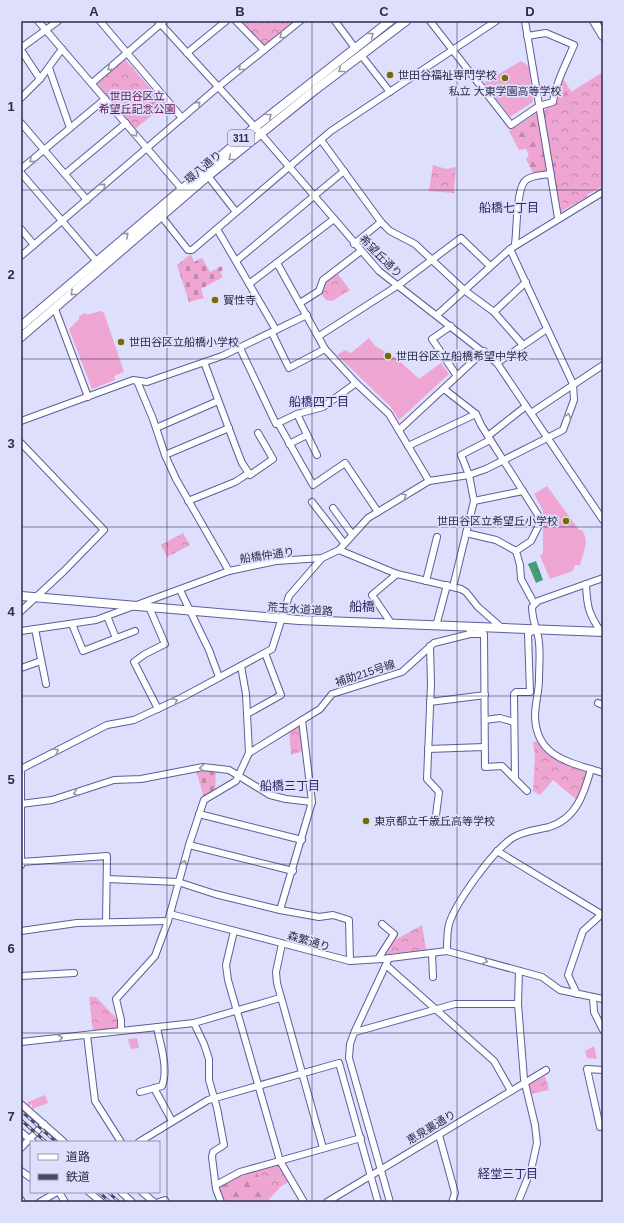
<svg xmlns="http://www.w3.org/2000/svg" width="624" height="1223" viewBox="0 0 624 1223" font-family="Helvetica,'Noto Sans JP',sans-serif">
	<defs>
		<pattern id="forest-firs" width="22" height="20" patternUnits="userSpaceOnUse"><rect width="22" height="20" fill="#efa5d1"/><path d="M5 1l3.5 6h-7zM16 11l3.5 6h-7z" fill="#c287ac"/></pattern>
		<pattern id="cemetery-stones" width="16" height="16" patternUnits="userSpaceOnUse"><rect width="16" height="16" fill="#efa5d1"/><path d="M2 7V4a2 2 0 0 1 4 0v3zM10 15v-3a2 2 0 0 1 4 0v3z" fill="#c287ac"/></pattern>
		<pattern id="park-crowns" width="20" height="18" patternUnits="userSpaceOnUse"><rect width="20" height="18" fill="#efa5d1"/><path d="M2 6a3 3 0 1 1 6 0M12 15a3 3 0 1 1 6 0" fill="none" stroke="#c287ac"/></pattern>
		<pattern id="water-ripples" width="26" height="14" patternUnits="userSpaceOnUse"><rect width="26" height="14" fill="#439e77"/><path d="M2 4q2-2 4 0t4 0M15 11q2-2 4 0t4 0" fill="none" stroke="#388164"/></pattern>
	</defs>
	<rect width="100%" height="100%" fill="#dddffc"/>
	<!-- grass -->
	<g fill="#efa5d1">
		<polygon points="521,61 529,66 533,102 510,117 484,83"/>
		<polygon points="100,311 104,313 124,372 114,376 115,380 92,389 69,329 79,319 79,316 86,313 87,315"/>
		<polygon points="369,338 375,346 396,358 419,379 441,363 449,374 399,420 391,407 337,355 345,350 351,353"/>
		<path d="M547,486L579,530H582C590,542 583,552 580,565H575L573,571L550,579L540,556L543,553V511L534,494Z"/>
		<polygon points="137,1038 139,1048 131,1049 128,1039"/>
		<polygon points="594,1046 597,1059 587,1058 585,1051"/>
		<polygon points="45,1095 48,1103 32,1109 32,1104 28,1107 28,1102"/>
	</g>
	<!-- forest -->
	<g fill="url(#forest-firs)">
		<polygon points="564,80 596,131 578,181 587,197 560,212 553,173 533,173 526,159 529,155 526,149 519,150 509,131 535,114 559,104 556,92"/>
		<polygon points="279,1163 288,1178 267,1202 222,1202 218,1188 220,1185 244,1173"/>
	</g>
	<!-- cemetery -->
	<g fill="url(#cemetery-stones)">
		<polygon points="191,254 194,262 202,258 210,272 222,266 223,270 220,272 223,277 201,289 204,298 189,302 177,265"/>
		<polygon points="201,769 216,771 215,791 204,798 196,770"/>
	</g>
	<!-- park -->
	<g fill="url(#park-crowns)">
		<polygon points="241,21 296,21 266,45 263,45"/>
		<polygon points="124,58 165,105 135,129 96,82"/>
		<polygon points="603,72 603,186 564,208 545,108"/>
		<polygon points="433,165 446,169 456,167 454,193 429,191"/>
		<polygon points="337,273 350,290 332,301 326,300 320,292 325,282"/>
		<polygon points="183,533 190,545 167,557 161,545"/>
		<polygon points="302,721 306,750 291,755 289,729"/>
		<polygon points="539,741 546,750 590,769 579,802 553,780 540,795 533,791 535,756 533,742"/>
		<polygon points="422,925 426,950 387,954 395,940"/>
		<polygon points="89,997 96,997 118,1020 118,1029 93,1032"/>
		<polygon points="545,1076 549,1090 529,1094 528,1085"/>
		<polygon points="278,1164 288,1182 269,1195 255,1170"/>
	</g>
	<!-- water -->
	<polygon fill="url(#water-ripples)" points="536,561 543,580 536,583 528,564"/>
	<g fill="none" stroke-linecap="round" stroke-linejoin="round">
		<!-- minor casing -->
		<g stroke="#5e5d9d" stroke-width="8">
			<g id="minor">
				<polyline points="38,21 181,188"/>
				<polyline points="100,21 182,118"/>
				<polyline points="158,21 255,127 379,271 497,363 603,520"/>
				<polyline points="236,21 264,50"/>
				<polyline points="335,21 355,48"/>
				<path d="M430,21L511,125L539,106L553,102C556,82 566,64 574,45L546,33L527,36"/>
				<polyline points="525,21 558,218"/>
				<polyline points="21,48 58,21"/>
				<polyline points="21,50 40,79"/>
				<polyline points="187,53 226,21"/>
				<polyline points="361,55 390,92"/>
				<polyline points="49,68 70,128"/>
				<polyline points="92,83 163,22"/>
				<polyline points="21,98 40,79 62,49"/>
				<polyline points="21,123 87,200"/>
				<polyline points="321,140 381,222 390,231 415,244 464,290 494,312 523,345"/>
				<polyline points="21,169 105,99"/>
				<polyline points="21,173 99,264"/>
				<polyline points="65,174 126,123"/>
				<polyline points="208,176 236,212"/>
				<polyline points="162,217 188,250 192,250 331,131 496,21"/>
				<polyline points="21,229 34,245"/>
				<polyline points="217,229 276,330"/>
				<polyline points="354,244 381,222"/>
				<path d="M515,244C517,231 516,187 526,180C532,175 543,175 551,174"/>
				<polyline points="21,256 218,87 300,21"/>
				<polyline points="236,261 344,171"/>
				<polyline points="277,263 325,349 356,383 389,414 429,481"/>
				<polyline points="249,284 334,219"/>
				<polyline points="300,303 319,291 323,280 361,251"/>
				<polyline points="55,309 88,397"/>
				<polyline points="494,312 526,282"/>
				<polyline points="437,315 510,249 603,192"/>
				<polyline points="451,326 432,339 457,376"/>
				<polyline points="272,333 289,368 325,349"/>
				<polyline points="319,336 397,286 461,238 490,266"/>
				<polyline points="240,348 276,424 297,414 323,407 356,383"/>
				<polyline points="204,362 235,445 242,463 250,475 273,459 258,433"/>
				<polyline points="497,363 547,329"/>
				<polyline points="137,381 153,419 165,455 176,479 229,571"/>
				<polyline points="444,389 476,414 481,425 538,515 538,527 531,541 516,551 520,565 521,579 534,603"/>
				<polyline points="531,413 603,365"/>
				<polyline points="297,414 317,455"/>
				<polyline points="21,421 133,380 147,382 222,356 307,315"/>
				<polyline points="278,423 313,485 345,463 378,512"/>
				<polyline points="156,428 218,401"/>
				<polyline points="399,430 484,351"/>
				<polyline points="488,436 526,406"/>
				<polyline points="21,443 104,530 63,572 21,611"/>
				<polyline points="289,444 307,435"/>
				<polyline points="408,446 476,414"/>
				<polyline points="165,455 229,428"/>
				<polyline points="188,501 235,482 249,473"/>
				<polyline points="474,501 523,491"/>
				<polyline points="312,502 344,543"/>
				<polyline points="333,508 352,534"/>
				<polyline points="466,533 496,540 516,551"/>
				<polyline points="339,550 368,518 429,481 469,475 486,469 563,430 574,400 573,384 510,249"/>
				<path d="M603,578L538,601L532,607C532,617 535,626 538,636C541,649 539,666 539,679C539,692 535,704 535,716C536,758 570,762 603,773"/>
				<polyline points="426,581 437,537"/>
				<path d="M586,584C587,606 588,613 601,632"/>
				<polyline points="453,587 474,501 469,475 461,455 490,440"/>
				<polyline points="180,590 209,650 219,677"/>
				<polyline points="149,607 165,644 145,654 134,662 158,709"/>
				<polyline points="107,616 116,638"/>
				<polyline points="72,624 83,651 135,631"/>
				<polyline points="389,624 389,620 372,595 397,574"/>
				<polyline points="436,626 447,585"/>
				<polyline points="35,629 46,684"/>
				<polyline points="21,631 96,620 229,571 276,561 322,558 339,550 397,574 461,589 466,592 478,607 502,628"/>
				<polyline points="470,631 470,634 484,634 485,767 502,766 527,791"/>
				<polyline points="430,646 431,684 427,779 439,792 436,815"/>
				<polyline points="21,668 41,661"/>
				<polyline points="430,702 485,695"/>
				<polyline points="598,703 603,705"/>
				<polyline points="247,714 281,695 265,653"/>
				<polyline points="485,720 500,718 514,722"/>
				<polyline points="428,749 484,747"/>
				<polyline points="249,753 320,709 332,694 402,672 434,643 470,634"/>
				<polyline points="21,769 107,725 134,720 183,697 272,649 289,596 322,558"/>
				<polyline points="21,773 21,865"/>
				<polyline points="515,778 514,694 516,692 530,692 528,634 534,630"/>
				<polyline points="21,804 52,800 114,780 141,779 203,767 229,770 270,795 286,799 312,802"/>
				<polyline points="199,814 302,840"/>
				<polyline points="189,845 293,871"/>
				<polyline points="497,851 601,914"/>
				<polyline points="21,862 107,856 106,921"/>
				<polyline points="107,879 178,882 215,894 280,910 319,917 333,915 349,920 350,961"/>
				<polyline points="280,910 312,802 302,720"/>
				<polyline points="170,914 350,961 382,959 447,951 542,977 560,990 603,999"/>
				<polyline points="21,931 77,923 168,921"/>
				<polyline points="234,931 226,965 228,980 280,1161 304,1202"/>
				<polyline points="282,944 276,972 277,983 323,1148"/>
				<path d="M447,951C447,942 447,932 449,924C456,902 494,849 514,837C524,831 537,830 549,827C576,819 584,794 591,769"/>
				<polyline points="432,954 433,977"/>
				<polyline points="389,958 354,1033 350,1044 349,1058 390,1202"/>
				<polyline points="378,959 394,934 382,924"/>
				<polyline points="387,966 494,1061 511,1091"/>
				<polyline points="21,976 74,973"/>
				<polyline points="577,994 568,975 583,931 603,913"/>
				<polyline points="593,997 594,1012 603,1030"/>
				<polyline points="194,1023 204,1044 209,1059 209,1080 217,1108 224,1145 213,1152 212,1157 216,1189 221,1202"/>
				<polyline points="121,1031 121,1020 116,999 155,956 168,921 189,845 204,800 236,781 249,753 246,694 241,666"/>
				<polyline points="355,1032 455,1004 518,1004"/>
				<polyline points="87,1035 95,1101 121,1142"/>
				<polyline points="21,1042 194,1023 280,998"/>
				<polyline points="603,1070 587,1069 600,1127 603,1126"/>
				<polyline points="154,1088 172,1121"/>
				<path d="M140,1092L162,1086C169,1068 160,1045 157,1027"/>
				<polyline points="21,1104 64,1142"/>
				<polyline points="21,1132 33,1142"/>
				<polyline points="439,1135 455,1193 452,1202"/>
				<polyline points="139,1142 208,1100 339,1063 378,1202"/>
				<polyline points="21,1148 44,1124"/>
				<polyline points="21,1171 31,1178"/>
				<polyline points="216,1185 240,1172 361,1138"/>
				<polyline points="59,1192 65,1202"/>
				<polyline points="89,1192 101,1202"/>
				<polyline points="121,1192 132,1202"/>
				<polyline points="142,1192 154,1202"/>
				<polyline points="21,1200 22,1202"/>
				<polyline points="40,1202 57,1192"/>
				<polyline points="159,1202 165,1200 166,1202"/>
				<polyline points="327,1202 546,1070"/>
				<polyline points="518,1202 531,1170 537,1143 535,1125 524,1079 518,1004 519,971"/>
			</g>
		</g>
		<!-- major casing -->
		<g stroke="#5e5d9d" stroke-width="10">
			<g id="major">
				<polyline points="594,21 603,36"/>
				<polyline points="21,326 255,127 390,21"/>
				<polyline points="21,337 208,176 315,90 406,21"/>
				<polyline points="21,596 299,620 603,632"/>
			</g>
		</g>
		<!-- minor -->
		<use href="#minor" stroke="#fff" stroke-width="6"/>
		<!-- major -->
		<use href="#major" stroke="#fff" stroke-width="8"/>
		<!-- rail casing -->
		<g stroke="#494965" stroke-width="3">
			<g id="rail">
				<polyline points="21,1111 56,1142"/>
				<polyline points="21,1120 46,1142"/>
				<polyline points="99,1192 110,1202"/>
				<polyline points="108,1192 119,1202"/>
			</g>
		</g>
		<!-- rail -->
		<use href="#rail" stroke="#dddffc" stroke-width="1.5" stroke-dasharray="4.5" stroke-linecap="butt"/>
	</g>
	<!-- one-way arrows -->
	<defs><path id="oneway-chevron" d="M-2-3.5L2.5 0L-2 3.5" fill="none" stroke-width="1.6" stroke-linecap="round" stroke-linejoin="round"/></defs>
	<g stroke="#9696a4">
		<use href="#oneway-chevron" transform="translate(371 35) rotate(-38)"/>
		<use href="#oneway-chevron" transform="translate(282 36) rotate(141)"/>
		<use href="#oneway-chevron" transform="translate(110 68) rotate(140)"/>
		<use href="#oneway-chevron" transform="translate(241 68) rotate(141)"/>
		<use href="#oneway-chevron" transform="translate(341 70) rotate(142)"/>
		<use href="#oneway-chevron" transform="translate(198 104) rotate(-41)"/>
		<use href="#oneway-chevron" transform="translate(269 116) rotate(-38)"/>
		<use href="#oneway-chevron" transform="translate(135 134) rotate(50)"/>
		<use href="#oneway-chevron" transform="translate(231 158) rotate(141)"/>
		<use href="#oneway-chevron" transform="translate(32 160) rotate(140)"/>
		<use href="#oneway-chevron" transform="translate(103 186) rotate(-41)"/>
		<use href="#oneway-chevron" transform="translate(126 235) rotate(-41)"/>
		<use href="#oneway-chevron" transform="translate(73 293) rotate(138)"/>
		<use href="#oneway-chevron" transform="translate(568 416) rotate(-71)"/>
		<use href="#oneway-chevron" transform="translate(404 496) rotate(-31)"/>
		<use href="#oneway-chevron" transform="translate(175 701) rotate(-24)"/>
		<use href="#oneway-chevron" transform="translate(56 751) rotate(-27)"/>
		<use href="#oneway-chevron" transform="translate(202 768) rotate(176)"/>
		<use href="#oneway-chevron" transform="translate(76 793) rotate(162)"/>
		<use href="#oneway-chevron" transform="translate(184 863) rotate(-74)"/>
		<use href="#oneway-chevron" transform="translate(485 961) rotate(16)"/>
		<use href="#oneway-chevron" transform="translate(60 1038) rotate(-7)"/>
	</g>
	<!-- grid -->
	<path fill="none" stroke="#2c2c48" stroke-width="1" stroke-opacity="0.55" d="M167,21V1202M312,21V1202M457,21V1202M21,190H603M21,359H603M21,527H603M21,696H603M21,864H603M21,1033H603"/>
	<!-- markers -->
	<g fill="#766c06" stroke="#dddffc" stroke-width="1.5">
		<circle cx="390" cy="75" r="4"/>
		<circle cx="505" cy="78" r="4"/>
		<circle cx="215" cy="300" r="4"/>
		<circle cx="121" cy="342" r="4"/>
		<circle cx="388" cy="356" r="4"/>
		<circle cx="566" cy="521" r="4"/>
		<circle cx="366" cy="821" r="4"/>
	</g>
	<g text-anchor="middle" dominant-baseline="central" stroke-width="3.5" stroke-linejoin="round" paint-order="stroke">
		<!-- shield labels -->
		<rect fill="#dddffc" stroke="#61627e" stroke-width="1" x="228" y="130" width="26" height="16" rx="3"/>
		<g font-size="10" font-weight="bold" fill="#2c2c48">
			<text x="241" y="138">311</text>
		</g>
		<!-- poi labels -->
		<g font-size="11" fill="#2c2c48" stroke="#dddffc" text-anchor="start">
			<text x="398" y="75">世田谷福祉専門学校</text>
			<text x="505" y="91" text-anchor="middle">私立 大東学園高等学校</text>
			<text x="223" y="300">寳性寺</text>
			<text x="129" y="342">世田谷区立船橋小学校</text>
			<text x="396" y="356">世田谷区立船橋希望中学校</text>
			<text x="558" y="521" text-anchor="end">世田谷区立希望丘小学校</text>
			<text x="374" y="821">東京都立千歳丘高等学校</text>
		</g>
		<!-- park labels -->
		<g font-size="11" fill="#691350" stroke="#dddffc">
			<text x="137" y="96">世田谷区立<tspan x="137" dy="13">希望丘記念公園</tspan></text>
		</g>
		<!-- street labels -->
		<g font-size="11" fill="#2c2c48" stroke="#dddffc">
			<text transform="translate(203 167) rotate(-40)">環八通り</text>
			<text transform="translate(381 256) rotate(45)">希望丘通り</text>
			<text transform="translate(267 555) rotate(-8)">船橋仲通り</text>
			<text transform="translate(300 609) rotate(4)">荒玉水道道路</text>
			<text transform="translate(365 673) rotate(-18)">補助215号線</text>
			<text transform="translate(309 941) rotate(16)">森繁通り</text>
			<text transform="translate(431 1127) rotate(-31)">恵泉裏通り</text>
		</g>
		<!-- neighbourhood labels -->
		<g font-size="12" fill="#2c2761" stroke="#dddffc">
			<text x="509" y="208">船橋七丁目</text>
			<text x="319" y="402">船橋四丁目</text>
			<text x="290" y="786">船橋三丁目</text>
			<text x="508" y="1174">経堂三丁目</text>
		</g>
		<!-- quarter labels -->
		<g font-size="13" fill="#2c2761" stroke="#dddffc">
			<text x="362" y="606">船橋</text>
		</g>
	</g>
	<!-- border -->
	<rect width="624" height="1223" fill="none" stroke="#dddffc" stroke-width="44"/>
	<!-- legend -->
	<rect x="30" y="1141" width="130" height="52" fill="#dddffc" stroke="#9697b4"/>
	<rect x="38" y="1154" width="20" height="6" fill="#ffffff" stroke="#9697b4"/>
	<text x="66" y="1161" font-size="12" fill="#2c2c48">道路</text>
	<rect x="38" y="1174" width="20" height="6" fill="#494965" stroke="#9697b4"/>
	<text x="66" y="1181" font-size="12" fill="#2c2c48">鉄道</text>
	<rect x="22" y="22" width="580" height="1179" fill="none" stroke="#2c2c48" stroke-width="1.5"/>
	<g font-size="13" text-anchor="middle" font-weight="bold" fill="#2c2c48">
		<text x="94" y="16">A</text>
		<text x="240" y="16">B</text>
		<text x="384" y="16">C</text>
		<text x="530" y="16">D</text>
		<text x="11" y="111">1</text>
		<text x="11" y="279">2</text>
		<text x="11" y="448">3</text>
		<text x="11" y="616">4</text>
		<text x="11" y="784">5</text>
		<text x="11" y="953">6</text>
		<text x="11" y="1121">7</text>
	</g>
</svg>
